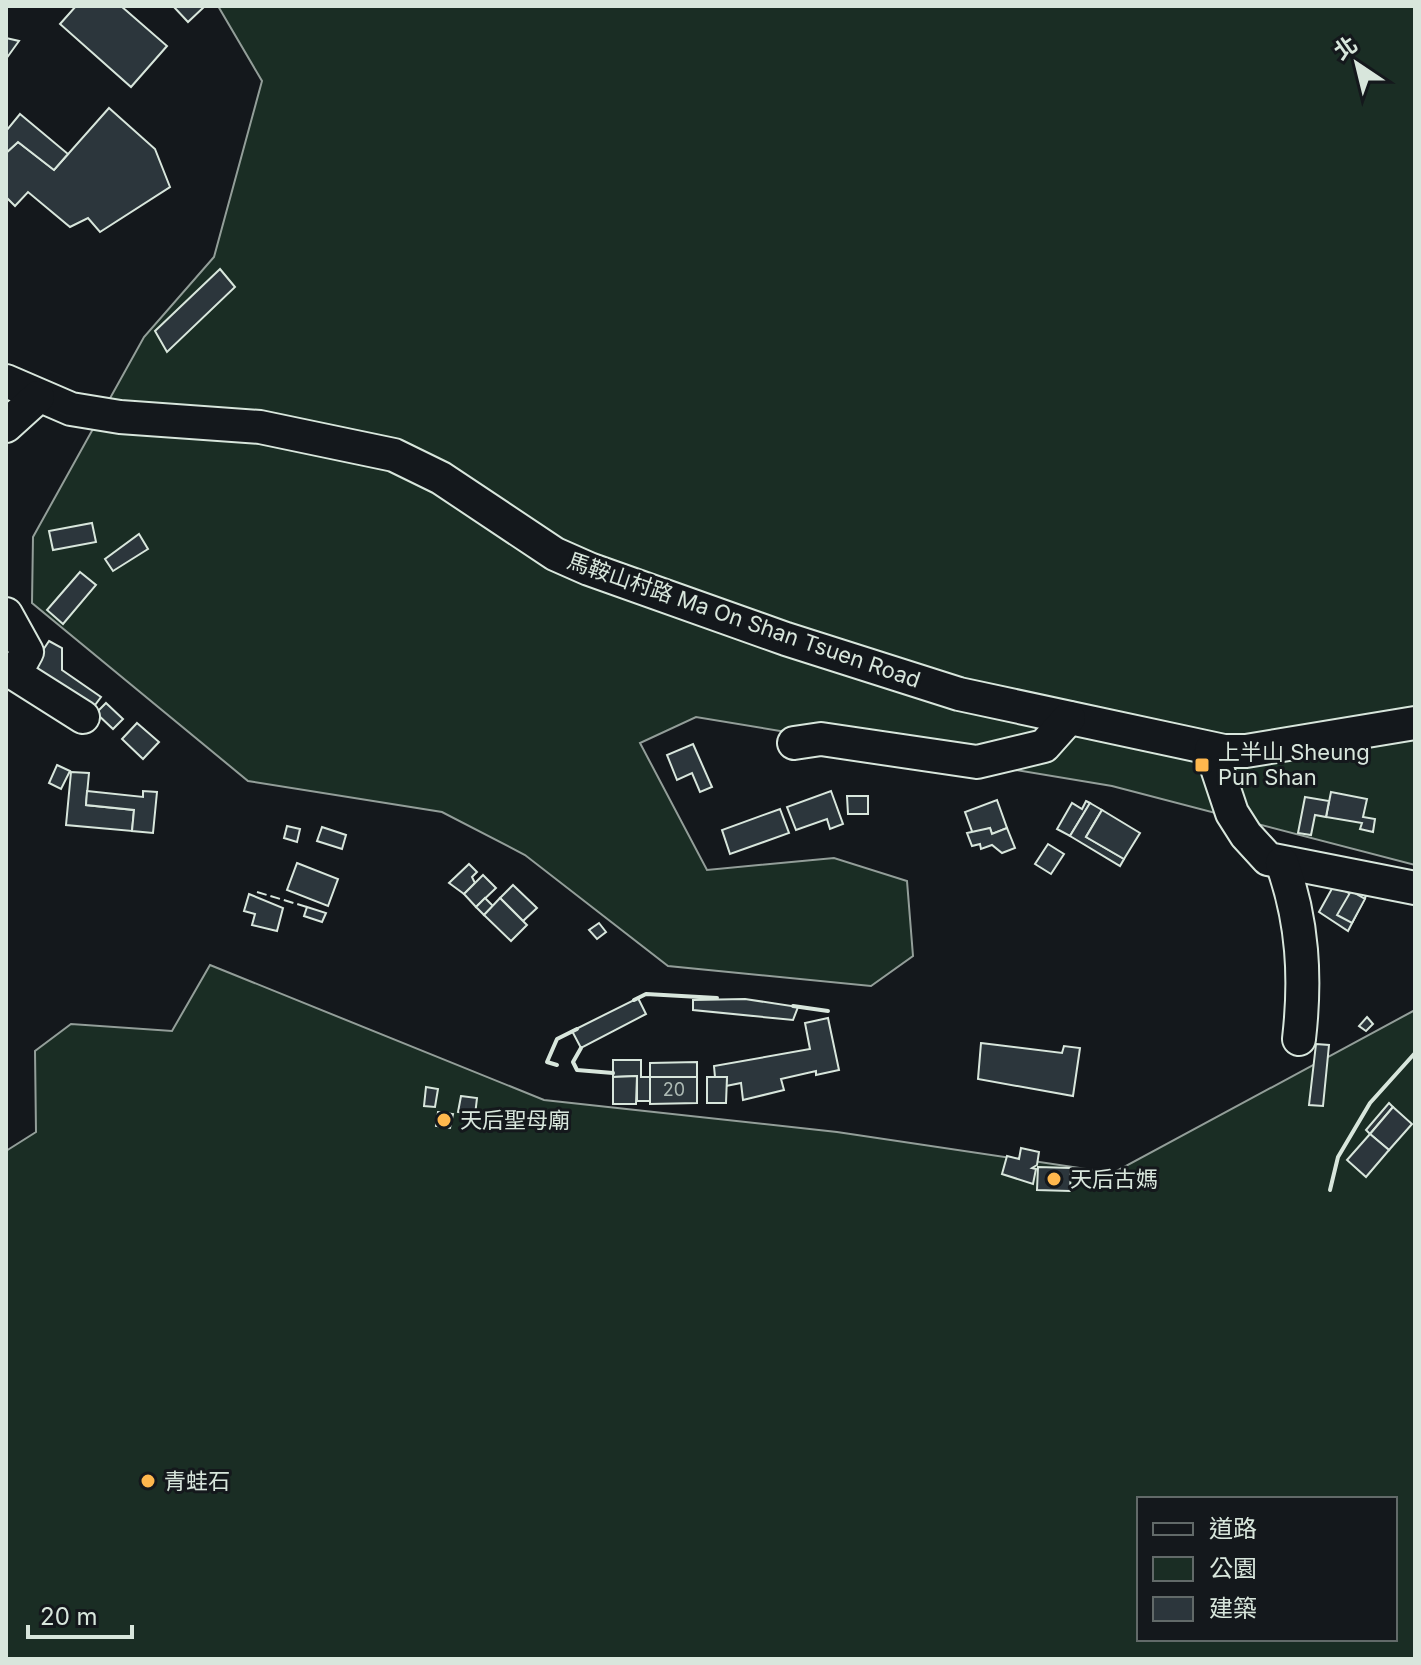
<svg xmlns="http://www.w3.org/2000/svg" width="1421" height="1665" viewBox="0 0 1421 1665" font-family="Inter,'Noto Sans TC',sans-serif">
	<rect width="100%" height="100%" fill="#14181c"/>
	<!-- green -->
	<g fill="#1a2d24" stroke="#939e99" stroke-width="2" fill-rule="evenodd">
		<polygon points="218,6 1415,6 1415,865 1112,786 696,717 640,743 707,870 834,858 907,881 913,956 871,986 668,966 525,855 442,812 248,781 32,603 33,537 144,337 214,257 262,81"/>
		<path d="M210,965L544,1100L837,1132L1113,1173L1415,1010V1659H6V1151L36,1132L35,1051L71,1024L172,1031ZM1139,1499H1395V1639H1139Z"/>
	</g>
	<!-- building -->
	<g fill="#2c363c" stroke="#d8e6dc" stroke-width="2">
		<polygon points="76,6 121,6 167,46 131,87 60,24"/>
		<polygon points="173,6 205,6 188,22"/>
		<polygon points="6,38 19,41 6,59"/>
		<polygon points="109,108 155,149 170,187 100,232 88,218 70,227 28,192 15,206 6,197 6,153 18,142 54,170"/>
		<polygon points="20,114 68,154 54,170 18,142 6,153 6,131"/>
		<polygon points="220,269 235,287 167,352 155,331"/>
		<polygon points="92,523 96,542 53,550 49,531"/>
		<polygon points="139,534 148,549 113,571 105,559"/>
		<polygon points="80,572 96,585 63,624 47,610"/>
		<polygon points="49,641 62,648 62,670 101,697 89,713 31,668"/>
		<polygon points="106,703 123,719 113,729 96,713"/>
		<polygon points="137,723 159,742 143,759 122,739"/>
		<polygon points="693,744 712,787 700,792 692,773 677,780 667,755"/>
		<polygon points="57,765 70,771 61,789 49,783"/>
		<polygon points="71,772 89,773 86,805 134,810 132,831 66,825"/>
		<polygon points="87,791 143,797 143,791 157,792 153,833 132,831 134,810 86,805"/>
		<polygon points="831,791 843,824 830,829 827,819 796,830 787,807"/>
		<polygon points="1331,792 1367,799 1363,817 1375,819 1373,832 1360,829 1362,823 1326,817"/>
		<polygon points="847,796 868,796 868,814 848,814"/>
		<polygon points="1305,797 1329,801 1326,817 1315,815 1311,835 1298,833"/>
		<polygon points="997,800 1007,828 992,834 990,828 973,834 965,812"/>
		<polygon points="1086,801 1090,803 1070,836 1057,829 1072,803 1082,809"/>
		<polygon points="1090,803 1102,810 1086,837 1124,859 1120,866 1070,836"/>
		<polygon points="780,809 789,833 730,854 722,830"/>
		<polygon points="1102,810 1140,833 1124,859 1086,837"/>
		<polygon points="287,826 300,829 297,842 284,838"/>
		<polygon points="322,827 346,835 342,849 317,841"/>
		<polygon points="990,828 992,834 1007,828 1015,848 1002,853 992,845 981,849 980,844 972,846 967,833"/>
		<polygon points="1048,844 1064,854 1051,874 1035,864"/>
		<polygon points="297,863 338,879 328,906 287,890"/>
		<polygon points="469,864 477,872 472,877 475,883 464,894 449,883"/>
		<polygon points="483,875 496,888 476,907 464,894"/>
		<polygon points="513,885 537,908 523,921 500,898"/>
		<polygon points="1334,885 1349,893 1351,888 1366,896 1348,931 1319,912"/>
		<polygon points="1351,891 1365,899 1352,923 1337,915"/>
		<polygon points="249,894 283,908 277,931 252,925 255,914 244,911"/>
		<polygon points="485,898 493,906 484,915 476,907"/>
		<polygon points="500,898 527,925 511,941 484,915"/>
		<polygon points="307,907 326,913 322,922 304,916"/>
		<polygon points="599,923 606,932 597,939 589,930"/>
		<polygon points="638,998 646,1014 581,1048 572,1031"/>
		<polygon points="745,999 798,1007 793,1020 693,1010 693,1000"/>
		<polygon points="1367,1017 1373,1024 1366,1031 1359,1026"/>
		<polygon points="828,1018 839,1070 816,1075 816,1071 781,1079 784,1090 743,1100 741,1083 726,1086 727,1077 715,1077 714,1066 810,1049 805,1023"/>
		<polygon points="981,1043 1062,1053 1064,1046 1080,1048 1073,1096 978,1079"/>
		<polygon points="1316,1044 1329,1045 1323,1106 1309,1105"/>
		<polygon points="613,1060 641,1060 641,1077 650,1077 650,1101 637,1101 637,1076 613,1077"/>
		<polygon points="697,1062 697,1077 650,1077 650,1063"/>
		<polygon points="637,1076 636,1104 613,1104 613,1077"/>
		<polygon points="650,1077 697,1077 697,1103 650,1104"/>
		<polygon points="707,1077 727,1077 726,1103 707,1103"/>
		<polygon points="426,1087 438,1089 435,1107 424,1106"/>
		<polygon points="461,1096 477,1098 475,1115 458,1112"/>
		<polygon points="1389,1103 1393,1107 1370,1134 1366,1130"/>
		<polygon points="1393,1107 1412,1124 1389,1150 1370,1134"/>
		<polygon points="438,1112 453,1114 450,1128 436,1126"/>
		<polygon points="1370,1134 1389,1150 1366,1177 1347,1160"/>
		<polygon points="1021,1148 1039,1152 1037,1165 1032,1168 1036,1169 1033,1184 1002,1174 1007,1156 1019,1159"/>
		<polygon points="1038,1167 1071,1168 1070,1191 1037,1190"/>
	</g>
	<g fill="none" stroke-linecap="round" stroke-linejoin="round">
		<!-- street casing -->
		<g stroke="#d8e6dc" stroke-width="36">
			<g id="street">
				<polyline points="6,381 71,409 120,417 260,427 394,455 441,478 555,554 589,569 786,639 959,694 1224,751 1246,751 1415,723"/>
				<polyline points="6,426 38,397"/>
				<polyline points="6,614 27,652 15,674 83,717"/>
				<polyline points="794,743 821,739 977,762 1044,746 1069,718"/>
				<polyline points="1211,750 1232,813 1246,835 1268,859 1415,888"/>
				<path d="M1282,863C1303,921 1306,978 1299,1039"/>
			</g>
		</g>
		<!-- street -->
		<use href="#street" stroke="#14181c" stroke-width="32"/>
		<!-- fence -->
		<polyline stroke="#d8e6dc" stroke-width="2" stroke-dasharray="10 4" stroke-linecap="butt" points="257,892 307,907"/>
		<!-- wall -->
		<g stroke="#d8e6dc" stroke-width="4">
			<polyline points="634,1000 646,994 717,998"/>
			<polyline points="793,1006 828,1011"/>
			<polyline points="581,1048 573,1062 577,1070 613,1073"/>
			<polyline points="557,1065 547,1062 557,1039 577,1029"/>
			<polyline points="1330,1190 1338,1157 1370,1103 1415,1053"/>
		</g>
	</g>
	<!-- markers -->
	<g fill="#ffb74d" stroke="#14181c" stroke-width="3">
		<rect x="1194" y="757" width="16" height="16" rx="4"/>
		<circle cx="444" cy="1120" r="8"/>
		<circle cx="1054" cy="1179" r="8"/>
		<circle cx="148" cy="1481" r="8"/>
	</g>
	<g text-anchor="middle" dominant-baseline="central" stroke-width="6" stroke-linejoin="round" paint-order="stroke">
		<!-- number labels -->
		<g font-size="18" fill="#adbab4">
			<text x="674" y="1089">20</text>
		</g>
		<!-- street labels -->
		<g font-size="22" fill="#d8e6dc" stroke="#14181c">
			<text transform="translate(744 620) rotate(19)">馬鞍山村路 Ma On Shan Tsuen Road</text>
		</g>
		<!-- poi labels -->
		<g font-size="22" fill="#d8e6dc" stroke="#14181c" text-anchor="start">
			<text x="1218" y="752">上半山 Sheung<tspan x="1218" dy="25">Pun Shan</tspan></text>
			<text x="460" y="1120">天后聖母廟</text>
			<text x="1070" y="1179">天后古媽</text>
			<text x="164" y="1481">青蛙石</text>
		</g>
	</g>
	<!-- border -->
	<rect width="1421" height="1665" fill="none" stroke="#d8e6dc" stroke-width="16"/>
	<!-- legend -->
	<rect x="1137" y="1497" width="260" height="144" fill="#14181c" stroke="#626a69" stroke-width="2"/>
	<rect x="1153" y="1523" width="40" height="12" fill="#14181c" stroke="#626a69" stroke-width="2"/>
	<text x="1209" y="1537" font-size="24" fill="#d8e6dc">道路</text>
	<rect x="1153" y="1557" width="40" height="24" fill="#1a2d24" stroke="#626a69" stroke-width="2"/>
	<text x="1209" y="1577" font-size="24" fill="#d8e6dc">公園</text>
	<rect x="1153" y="1597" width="40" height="24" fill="#2c363c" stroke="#626a69" stroke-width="2"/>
	<text x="1209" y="1617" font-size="24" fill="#d8e6dc">建築</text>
	<!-- north arrow -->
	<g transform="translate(1357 64) rotate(325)" stroke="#14181c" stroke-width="6" paint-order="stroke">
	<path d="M0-6L14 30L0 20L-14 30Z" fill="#d8e6dc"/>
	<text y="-12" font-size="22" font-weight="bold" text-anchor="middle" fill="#d8e6dc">北</text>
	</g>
	<!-- scale -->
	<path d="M28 1625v12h104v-12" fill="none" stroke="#d8e6dc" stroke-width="4"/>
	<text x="40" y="1625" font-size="24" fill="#d8e6dc" stroke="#14181c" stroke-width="6" paint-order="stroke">20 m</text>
</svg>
